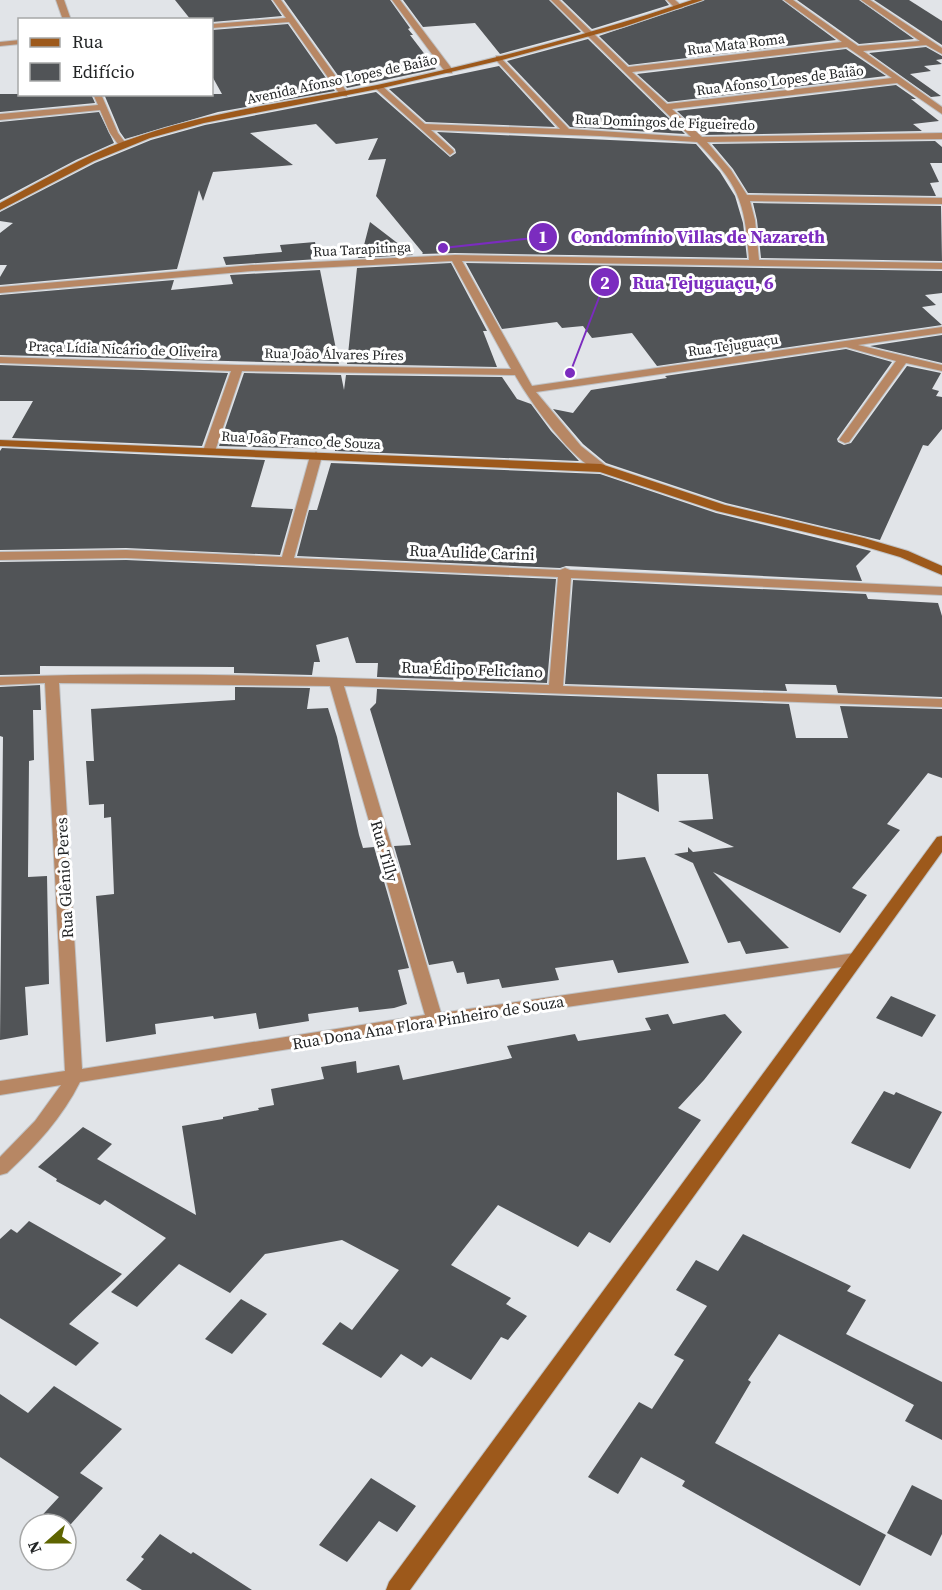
<svg xmlns="http://www.w3.org/2000/svg" width="942" height="1590" viewBox="0 0 942 1590" font-family="'Source Serif 4',serif">
	<rect width="100%" height="100%" fill="#e1e4e8"/>
	<!-- building -->
	<g fill="#515457">
		<polygon points="175,0 271,0 282,16 212,22 212,20 191,20"/>
		<polygon points="284,0 390,0 410,28 408,29 413,35 410,35 436,69 347,88"/>
		<polygon points="403,0 549,0 581,32 500,54 475,23 423,27"/>
		<polygon points="562,0 665,0 669,5 592,29"/>
		<polygon points="705,0 782,0 836,40 629,65 599,36"/>
		<polygon points="797,0 859,0 914,39 859,44"/>
		<polygon points="874,0 909,0 942,21 942,45"/>
		<polygon points="288,24 335,91 218,112 125,139 120,132 104,94 222,94 212,76 212,30"/>
		<polygon points="588,39 685,134 570,127 507,61"/>
		<polygon points="926,47 942,56 942,59 936,60 942,64 924,66 931,71 910,74 941,96 931,97 869,53"/>
		<polygon points="846,49 886,76 668,102 637,74"/>
		<polygon points="499,66 555,127 426,122 389,89"/>
		<polygon points="896,85 916,99 911,99 939,121 913,124 922,131 703,135 677,111"/>
		<polygon points="376,92 450,157 456,153 455,149 437,132 696,144 720,172 735,196 743,223 747,258 455,253 422,254 423,253 376,196 386,159 368,160 378,138 336,144 316,124 250,133 293,165 213,172 203,201 199,190 177,269 0,285 0,277 7,265 0,265 0,233 13,223 0,221 0,212 95,163 151,140 205,125"/>
		<polygon points="0,94 91,94 95,103 0,112"/>
		<polygon points="99,112 114,143 76,160 0,200 0,122"/>
		<polygon points="935,141 942,147 942,163 930,163 939,182 930,183 936,196 748,193 733,169 712,144"/>
		<polygon points="753,203 941,206 942,261 761,258 757,220"/>
		<polygon points="370,222 413,255 358,258 359,249 363,249"/>
		<polygon points="315,242 318,259 226,265 223,257 282,252 280,245"/>
		<polygon points="451,263 487,331 483,331 497,367 347,364 357,268"/>
		<polygon points="466,263 942,271 942,293 925,295 936,305 922,307 942,325 657,366 632,333 592,338 583,326 562,328 557,322 502,329"/>
		<polygon points="320,270 339,364 0,355 0,295 174,280 171,290 233,284 230,275"/>
		<polygon points="942,335 942,363 870,346"/>
		<polygon points="846,349 892,362 837,439 838,442 844,445 851,443 907,366 941,373 932,389 939,391 936,396 942,397 942,429 928,446 923,445 880,540 726,503 606,463 583,444 553,409 573,413 591,390 667,378 665,376"/>
		<polygon points="0,365 228,373 202,446 12,438 33,401 0,401"/>
		<polygon points="244,373 341,375 344,390 346,375 502,377 517,399 531,404 551,431 579,461 335,451 335,449 219,446"/>
		<polygon points="2,448 265,460 251,507 293,509 280,555 126,548 0,550 0,451"/>
		<polygon points="331,463 600,474 716,513 871,551 856,566 862,581 566,566 560,568 297,556 309,510 317,510"/>
		<polygon points="126,560 556,579 547,683 377,677 378,663 356,663 348,637 316,645 320,662 314,662 312,675 234,673 234,667 40,666 40,674 0,675 0,562"/>
		<polygon points="573,580 866,594 868,599 938,603 942,616 942,697 838,693 836,685 785,684 787,691 565,684"/>
		<polygon points="40,685 41,710 33,710 34,760 29,761 28,877 47,876 49,984 25,987 28,1035 0,1040 3,737 0,736 0,687"/>
		<polygon points="235,687 310,688 307,709 328,708 337,737 359,835 363,848 374,847 409,968 398,970 407,1004 394,1008 359,1012 358,1007 308,1014 309,1021 259,1029 256,1013 214,1019 213,1016 155,1024 156,1034 106,1042 96,896 114,894 111,817 104,818 104,804 89,805 86,761 94,761 91,709 235,700"/>
		<polygon points="377,689 789,704 796,738 848,738 840,706 942,709 942,778 928,773 887,824 900,830 852,888 867,895 840,933 713,872 789,948 746,954 740,941 728,943 693,863 674,854 688,852 688,847 693,852 734,847 678,821 713,819 708,774 657,774 659,812 617,792 617,860 645,857 689,963 618,973 613,960 555,968 559,980 502,988 499,979 467,984 464,972 457,973 453,961 429,965 394,846 411,845 370,709 376,703"/>
		<polygon points="891,996 936,1015 922,1037 876,1018"/>
		<polygon points="668,1014 673,1024 725,1014 742,1032 704,1080 678,1108 701,1120 610,1243 589,1232 578,1247 498,1205 451,1265 511,1298 506,1304 527,1316 508,1340 501,1337 471,1380 431,1357 422,1367 401,1354 381,1378 322,1344 340,1322 352,1330 399,1270 342,1240 265,1254 230,1293 179,1264 137,1307 111,1292 166,1238 105,1200 100,1205 56,1181 57,1179 38,1167 83,1127 112,1144 97,1159 196,1215 182,1126 223,1119 223,1117 259,1110 258,1108 274,1105 271,1089 324,1079 321,1067 356,1061 357,1073 399,1065 403,1080 512,1058 507,1046 575,1034 578,1041 651,1030 645,1018"/>
		<polygon points="884,1091 894,1095 896,1092 942,1112 910,1169 851,1143"/>
		<polygon points="29,1221 122,1274 69,1324 99,1343 76,1366 0,1318 0,1239 11,1229 17,1233"/>
		<polygon points="743,1234 851,1286 847,1291 866,1300 846,1334 942,1382 942,1440 905,1421 914,1405 779,1334 748,1380 751,1382 715,1443 886,1535 860,1586 682,1486 685,1481 641,1457 618,1494 588,1477 639,1402 652,1409 684,1360 674,1355 707,1306 676,1290 696,1260 718,1271"/>
		<polygon points="241,1299 267,1314 232,1354 205,1339"/>
		<polygon points="54,1386 122,1429 80,1473 103,1488 71,1524 34,1524 59,1497 0,1457 0,1394 28,1413"/>
		<polygon points="371,1478 416,1506 397,1532 379,1521 347,1562 319,1545"/>
		<polygon points="912,1485 942,1500 942,1534 931,1556 887,1533"/>
		<polygon points="160,1534 191,1554 193,1552 252,1590 142,1590 126,1580 144,1559 141,1557"/>
	</g>
	<g fill="none" stroke-linecap="round" stroke-linejoin="round">
		<!-- street casing -->
		<g stroke="#bfc2c5" stroke-width="2">
			<g id="street">
				<polygon points="56,0 64,0 71,20 63,20"/>
				<polygon points="273,0 281,0 347,92 347,96 341,96 289,22 212,28 212,24 286,18"/>
				<polygon points="392,0 400,0 452,69 452,73 446,73"/>
				<path d="M551,0H559L628,67L842,42L784,0H793L858,46L920,41L861,0H870L942,48V54L926,45L863,51L942,107V114L897,83L672,109L702,137L942,133V139L707,142L731,170L747,195L942,198V204L750,201L755,220L759,260L942,263V269L462,261L532,386L942,327V333L858,345L942,365V371L906,363L849,442L845,443L839,440L896,361L846,347L536,392L581,446L605,465V471L601,472C574,464 529,400 515,375L242,371L215,451L209,455L203,451L231,371L0,363V357L238,365L511,369L452,261L252,271L0,293V287L252,265L455,255L749,260C745,201 739,185 697,142L600,136L431,130L453,150L454,152L450,155L374,87L381,85L425,124L560,129L496,60V56H499L569,129L691,137ZM847,47L892,78L667,104L632,72Z"/>
				<polygon points="667,0 675,0 683,7 676,9"/>
				<polygon points="20,40 20,44 0,46 0,42"/>
				<polygon points="93,94 101,94 118,133 127,145 126,147 120,147 110,133 100,110 0,120 0,114 98,105"/>
				<path d="M316,452L322,456L294,558L560,570L565,568L570,570L942,587V595L571,578L563,686L942,699V707L344,686L441,1013L855,953L861,955L863,959L861,963L855,965L435,1026L80,1082C62,1118 36,1146 7,1173L0,1175V1157L35,1121L61,1085L0,1095V1081L65,1071L45,683L0,685V677C183,670 367,679 549,685L558,577L126,558L0,560V552L126,550L282,557L310,456ZM59,683L330,686L425,1015L82,1069Z"/>
			</g>
		</g>
		<!-- secondary casing -->
		<g stroke="#bfc2c5" stroke-width="2">
			<g id="secondary">
				<path d="M692,0H703L623,27L502,60L378,89L204,123L150,138L94,161L0,210V203C41,181 82,157 125,141C206,111 293,102 377,85C483,62 589,35 692,0Z"/>
				<polygon points="0,440 601,464 725,505 864,538 908,551 942,566 942,575 900,557 856,544 717,511 600,472 0,446"/>
				<polygon points="942,836 942,852 410,1590 386,1590 389,1582 937,837"/>
			</g>
		</g>
		<!-- street -->
		<use href="#street" fill="#b78764" fill-rule="evenodd"/>
		<!-- secondary -->
		<use href="#secondary" fill="#9d591b" fill-rule="evenodd"/>
	</g>
	<g text-anchor="middle" dominant-baseline="central" stroke-width="6" stroke-linejoin="round" paint-order="stroke">
		<!-- far-street labels -->
		<g font-size="14" fill="#232526" stroke="#fff">
			<text transform="translate(736 44) rotate(-7)">Rua Mata Roma</text>
			<text transform="translate(342 79) rotate(-12)">Avenida Afonso Lopes de Baião</text>
			<text transform="translate(780 80) rotate(-7)">Rua Afonso Lopes de Baião</text>
			<text transform="translate(665 122) rotate(2)">Rua Domingos de Figueiredo</text>
			<text transform="translate(362 249) rotate(-3)">Rua Tarapitinga</text>
			<text transform="translate(733 345) rotate(-8)">Rua Tejuguaçu</text>
			<text transform="translate(123 349) rotate(2)">Praça Lídia Nicário de Oliveira</text>
			<text transform="translate(334 354) rotate(1)">Rua João Álvares Píres</text>
			<text transform="translate(301 440) rotate(3)">Rua João Franco de Souza</text>
		</g>
		<!-- street labels -->
		<g font-size="16" fill="#232526" stroke="#fff">
			<text transform="translate(472 552) rotate(2)">Rua Aulide Carini</text>
			<text transform="translate(472 669) rotate(2)">Rua Édipo Feliciano</text>
			<text transform="translate(385 851) rotate(74)">Rua Tilly</text>
			<text transform="translate(64 878) rotate(-93)">Rua Glênio Peres</text>
			<text transform="translate(428 1022) rotate(-9)">Rua Dona Ana Flora Pinheiro de Souza</text>
		</g>
	</g>
	<!-- callouts -->
	<path fill="none" stroke="#7b2cbf" stroke-width="2" d="M443 248L543 237M570 373L605 282"/>
	<g fill="#7b2cbf" stroke="#fff" stroke-width="2">
		<circle cx="443" cy="248" r="6"/>
		<circle cx="570" cy="373" r="6"/>
		<circle cx="543" cy="237" r="15"/>
		<circle cx="605" cy="282" r="15"/>
	</g>
	<g font-size="18" text-anchor="middle" font-weight="bold" fill="#fff">
		<text x="543" y="243">1</text>
		<text x="605" y="289">2</text>
	</g>
	<g font-size="18" text-anchor="middle" font-weight="bold" fill="#7b2cbf" stroke="#fff" stroke-width="6" stroke-linejoin="round" paint-order="stroke">
		<text x="698" y="243">Condomínio Villas de Nazareth</text>
		<text x="703" y="289">Rua Tejuguaçu, 6</text>
	</g>
	<!-- legend -->
	<rect x="18" y="18" width="195" height="78" fill="#ffffff" stroke="#a7a8a8" stroke-width="1.5"/>
	<rect x="30" y="38" width="30" height="9" fill="#9d591b" stroke="#a7a8a8" stroke-width="1.5"/>
	<text x="72" y="48" font-size="18" fill="#232526">Rua</text>
	<rect x="30" y="63" width="30" height="18" fill="#515457" stroke="#a7a8a8" stroke-width="1.5"/>
	<text x="72" y="78" font-size="18" fill="#232526">Edifício</text>
	<!-- north arrow -->
	<g transform="translate(48 1542) rotate(249)"><circle r="28" fill="#ffffff" stroke="#a7a8a8" stroke-width="1.5"/>
	<path d="M0-4.5L10 22L0 15L-10 22Z" fill="#5e6400"/>
	<text y="-9" font-size="16" font-weight="bold" text-anchor="middle" fill="#232526">N</text>
	</g>
</svg>
